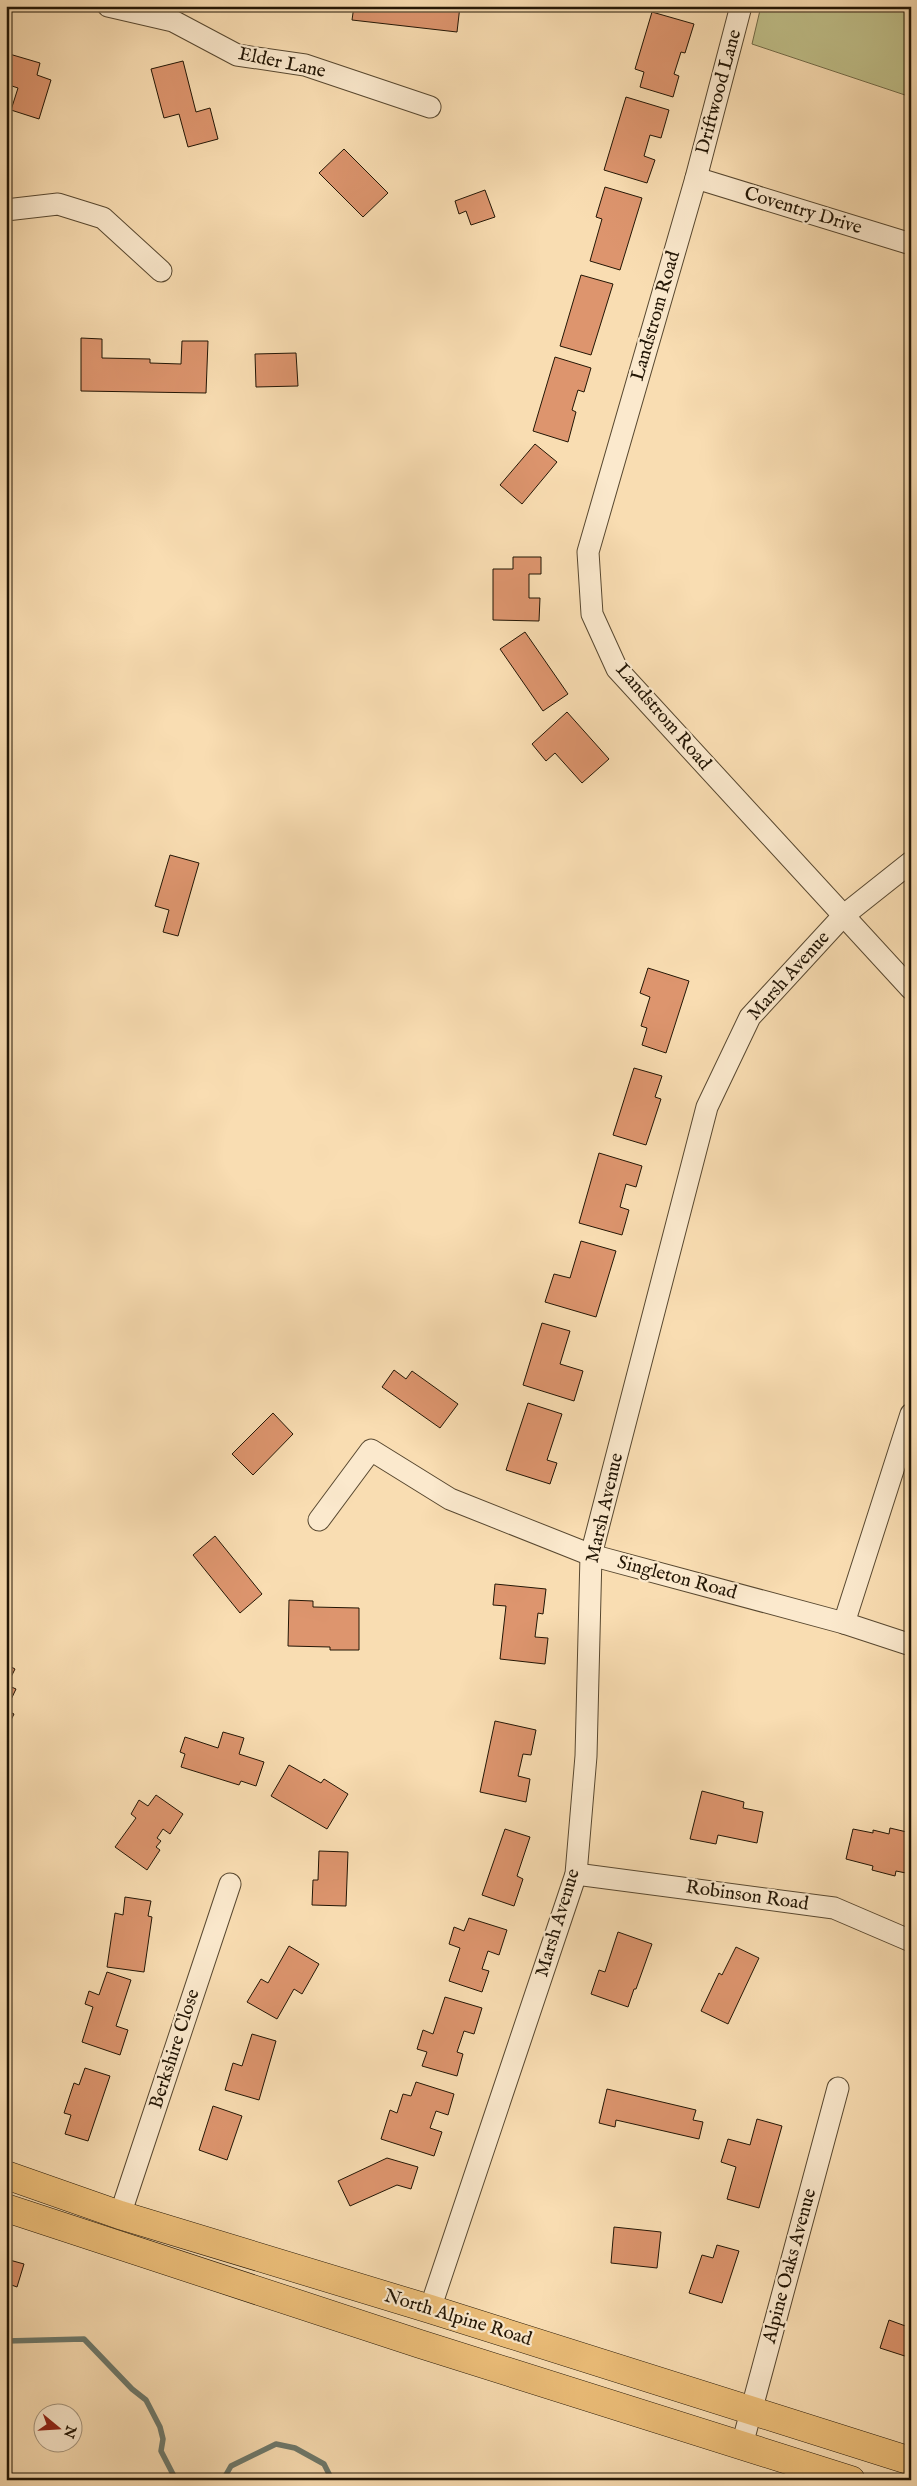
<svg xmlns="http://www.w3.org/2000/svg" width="917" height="2486" viewBox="0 0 917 2486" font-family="'IM FELL English',serif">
	<rect width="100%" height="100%" fill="#f9ddb2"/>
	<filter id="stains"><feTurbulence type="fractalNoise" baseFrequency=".004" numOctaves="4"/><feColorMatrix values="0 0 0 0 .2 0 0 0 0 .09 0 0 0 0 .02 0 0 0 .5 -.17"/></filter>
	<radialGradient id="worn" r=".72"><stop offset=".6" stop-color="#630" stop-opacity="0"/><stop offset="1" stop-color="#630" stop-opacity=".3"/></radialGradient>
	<!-- green -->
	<polygon fill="#c0c08a" stroke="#726b48" points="761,6 911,6 911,97 752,44"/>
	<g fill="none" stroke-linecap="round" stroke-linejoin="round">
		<!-- stream -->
		<g stroke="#6d796c" stroke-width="5.5">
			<polyline points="6,2341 84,2339 132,2389 146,2400 160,2427 163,2439 161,2451 176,2480"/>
			<polyline points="223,2480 231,2466 276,2444 295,2448 324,2464 332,2480"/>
		</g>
	</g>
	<!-- building -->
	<g fill="#dd956e" stroke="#231605">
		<polygon points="354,6 460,6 457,32 352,20"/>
		<polygon points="652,12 694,24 685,53 681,52 674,74 679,76 673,97 640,87 644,72 635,69"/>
		<polygon points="6,53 40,63 37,75 51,80 39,119 11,110 18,88 6,84"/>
		<polygon points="183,61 196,112 210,108 218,139 188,147 179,114 164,118 151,69"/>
		<polygon points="626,97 669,110 661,138 650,135 644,156 655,160 647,183 604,170"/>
		<polygon points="344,149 388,193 363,217 319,173"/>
		<polygon points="605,187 642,198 620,270 590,261 602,219 596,217"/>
		<polygon points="485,190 495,217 471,225 466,211 459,214 455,201"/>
		<polygon points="581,275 613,284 591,355 560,346"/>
		<polygon points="81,338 102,339 102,358 150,359 150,363 181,364 182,341 208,341 206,393 81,391"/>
		<polygon points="296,353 298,386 256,387 255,354"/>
		<polygon points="555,357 591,368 584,392 578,390 572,410 576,412 568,442 533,431"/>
		<polygon points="535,444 557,462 522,504 500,485"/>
		<polygon points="513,557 541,557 541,574 529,574 529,598 540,598 539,621 493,620 493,569 513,569"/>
		<polygon points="525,632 568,694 543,711 500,649"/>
		<polygon points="567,712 609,759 582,783 555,753 546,761 532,744"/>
		<polygon points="170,855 199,863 178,936 163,932 169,910 155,906"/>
		<polygon points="648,968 689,981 666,1053 642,1045 647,1028 641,1026 650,997 640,993"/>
		<polygon points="634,1068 662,1076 655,1097 661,1099 646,1145 613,1135"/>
		<polygon points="599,1153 642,1166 636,1187 626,1184 620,1207 629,1210 622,1235 579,1223"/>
		<polygon points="581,1241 616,1251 596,1317 545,1302 554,1274 570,1278"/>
		<polygon points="542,1323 570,1331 560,1364 583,1371 574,1401 523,1385"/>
		<polygon points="394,1370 406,1379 412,1371 458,1404 440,1428 382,1387"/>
		<polygon points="528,1403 562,1414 547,1460 557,1463 550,1484 506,1470"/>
		<polygon points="273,1413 293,1434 253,1475 232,1454"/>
		<polygon points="215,1536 262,1594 240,1613 193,1555"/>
		<polygon points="495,1584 546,1589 543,1614 538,1613 535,1637 548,1638 545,1664 500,1659 506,1606 493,1605"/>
		<polygon points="289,1600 313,1601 313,1607 359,1608 359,1650 330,1650 330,1647 288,1646"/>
		<polygon points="6,1664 15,1669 7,1685 16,1689 6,1710 14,1714 11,1720 6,1718"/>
		<polygon points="495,1721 536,1730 531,1755 523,1754 518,1776 530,1779 526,1802 480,1792"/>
		<polygon points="223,1732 244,1738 239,1754 264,1762 256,1786 241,1781 239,1785 181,1767 185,1754 180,1752 185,1737 218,1748"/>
		<polygon points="289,1765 321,1783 324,1779 348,1794 327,1829 271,1796"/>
		<polygon points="702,1791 744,1802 743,1808 763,1812 757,1843 718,1835 716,1844 690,1839"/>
		<polygon points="156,1795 183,1814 170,1834 163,1829 157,1838 161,1841 156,1847 160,1850 147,1870 115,1847 136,1818 131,1814 139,1800 148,1806"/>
		<polygon points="890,1828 911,1833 911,1874 896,1871 895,1876 872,1870 873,1866 846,1859 853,1829 873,1833 873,1830 889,1834"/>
		<polygon points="505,1829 530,1837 517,1876 523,1879 514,1906 482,1895"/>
		<polygon points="319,1851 348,1852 346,1906 312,1905 313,1880 318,1880"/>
		<polygon points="125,1897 151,1901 148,1916 152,1917 144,1972 107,1967 115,1913 123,1915"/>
		<polygon points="469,1918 507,1930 499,1955 488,1951 482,1969 489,1971 482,1992 449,1981 460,1948 449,1944 454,1927 464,1931"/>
		<polygon points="618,1932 652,1944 636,1989 634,1989 628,2007 591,1994 599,1970 605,1972"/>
		<polygon points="289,1946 319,1964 302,1994 294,1989 277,2019 247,2002 261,1979 268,1983"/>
		<polygon points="736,1947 759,1958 728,2024 701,2011 719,1973 722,1975"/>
		<polygon points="107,1972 131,1980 116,2026 128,2030 120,2055 82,2042 93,2007 85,2004 89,1991 99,1995"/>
		<polygon points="445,1997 482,2008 474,2034 464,2031 457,2052 463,2054 457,2076 422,2066 427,2052 417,2049 423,2030 433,2034"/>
		<polygon points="252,2034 276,2041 259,2100 225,2090 233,2063 242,2066"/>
		<polygon points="85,2068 110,2076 88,2141 65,2134 71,2115 64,2113 74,2083 79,2085"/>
		<polygon points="416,2082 454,2094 448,2115 436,2111 430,2128 442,2132 434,2156 381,2139 390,2110 397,2113 403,2094 411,2096"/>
		<polygon points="607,2089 696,2110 693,2120 703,2122 699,2139 616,2120 615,2127 599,2123"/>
		<polygon points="213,2106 242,2116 227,2160 199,2150"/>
		<polygon points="757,2119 782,2126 759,2208 727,2199 736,2167 721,2162 728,2139 750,2145"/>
		<polygon points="387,2158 418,2167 411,2189 397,2185 350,2206 338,2181"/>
		<polygon points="614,2227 661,2232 657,2268 611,2263"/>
		<polygon points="717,2245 739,2251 722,2303 689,2293 702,2255 713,2258"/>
		<polygon points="6,2259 24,2264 17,2287 6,2283"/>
		<polygon points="889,2320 911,2328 911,2358 880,2348"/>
	</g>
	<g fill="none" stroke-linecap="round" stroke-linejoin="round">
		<!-- minor casing -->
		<g stroke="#584830" stroke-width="23">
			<g id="minor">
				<polyline points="108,6 173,21 237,55 305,65 430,107"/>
				<polyline points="741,6 696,178 588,552 592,614 617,669 911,989"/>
				<polyline points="696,178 911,244"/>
				<polyline points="6,210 58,204 103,218 161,271"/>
				<polyline points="319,1520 371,1450 450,1499 591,1555 844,1623 911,1645"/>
				<polyline points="844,1623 911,1414"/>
				<polyline points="576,1874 834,1908 911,1941"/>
				<polyline points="120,2215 230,1884"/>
				<polyline points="430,2309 576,1874 586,1756 591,1555 707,1107 750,1017 843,916 911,862"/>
				<polyline points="742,2445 838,2088"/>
			</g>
		</g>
		<!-- major casing -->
		<g stroke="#231605" stroke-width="29">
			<g id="major">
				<polyline points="6,2175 120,2215 430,2309 911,2461"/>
				<polyline points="6,2208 420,2344 851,2480"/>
			</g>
		</g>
		<!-- minor -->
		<use href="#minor" stroke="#fbe9cd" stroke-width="21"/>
		<!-- major -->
		<use href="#major" stroke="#ecbe79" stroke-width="28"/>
	</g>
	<g text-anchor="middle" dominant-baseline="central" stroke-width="4.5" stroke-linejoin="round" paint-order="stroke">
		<!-- street labels -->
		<g font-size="19" fill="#231605" stroke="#fbe9cd">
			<text transform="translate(282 63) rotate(12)">Elder Lane</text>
			<text transform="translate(719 92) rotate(-75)">Driftwood Lane</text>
			<text transform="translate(803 211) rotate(17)">Coventry Drive</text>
			<text transform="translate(656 316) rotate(-74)">Landstrom Road</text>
			<text transform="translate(663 717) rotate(49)">Landstrom Road</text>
			<text transform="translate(789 976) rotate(-48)">Marsh Avenue</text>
			<text transform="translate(605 1508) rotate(-77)">Marsh Avenue</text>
			<text transform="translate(677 1578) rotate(15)">Singleton Road</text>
			<text transform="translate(747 1896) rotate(8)">Robinson Road</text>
			<text transform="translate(558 1923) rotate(-73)">Marsh Avenue</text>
			<text transform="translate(175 2049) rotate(-72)">Berkshire Close</text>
			<text transform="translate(790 2266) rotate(-75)">Alpine Oaks Avenue</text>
			<text transform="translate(458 2318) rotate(17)">North Alpine Road</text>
		</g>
	</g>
	<!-- margin -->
	<rect width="917" height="2486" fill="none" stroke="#f9ddb2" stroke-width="25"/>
	<rect x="8" y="8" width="902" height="2471" fill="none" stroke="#231605" stroke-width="2.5"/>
	<rect x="12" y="12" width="892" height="2461" fill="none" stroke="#231605"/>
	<!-- north arrow -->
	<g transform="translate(58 2428) rotate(108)"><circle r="24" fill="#fbe9cd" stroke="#a5957d"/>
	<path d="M0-4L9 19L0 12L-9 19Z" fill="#8f2418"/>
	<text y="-8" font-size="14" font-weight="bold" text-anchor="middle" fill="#231605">N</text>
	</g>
	<rect width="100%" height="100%" filter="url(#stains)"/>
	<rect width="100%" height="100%" fill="url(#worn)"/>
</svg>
